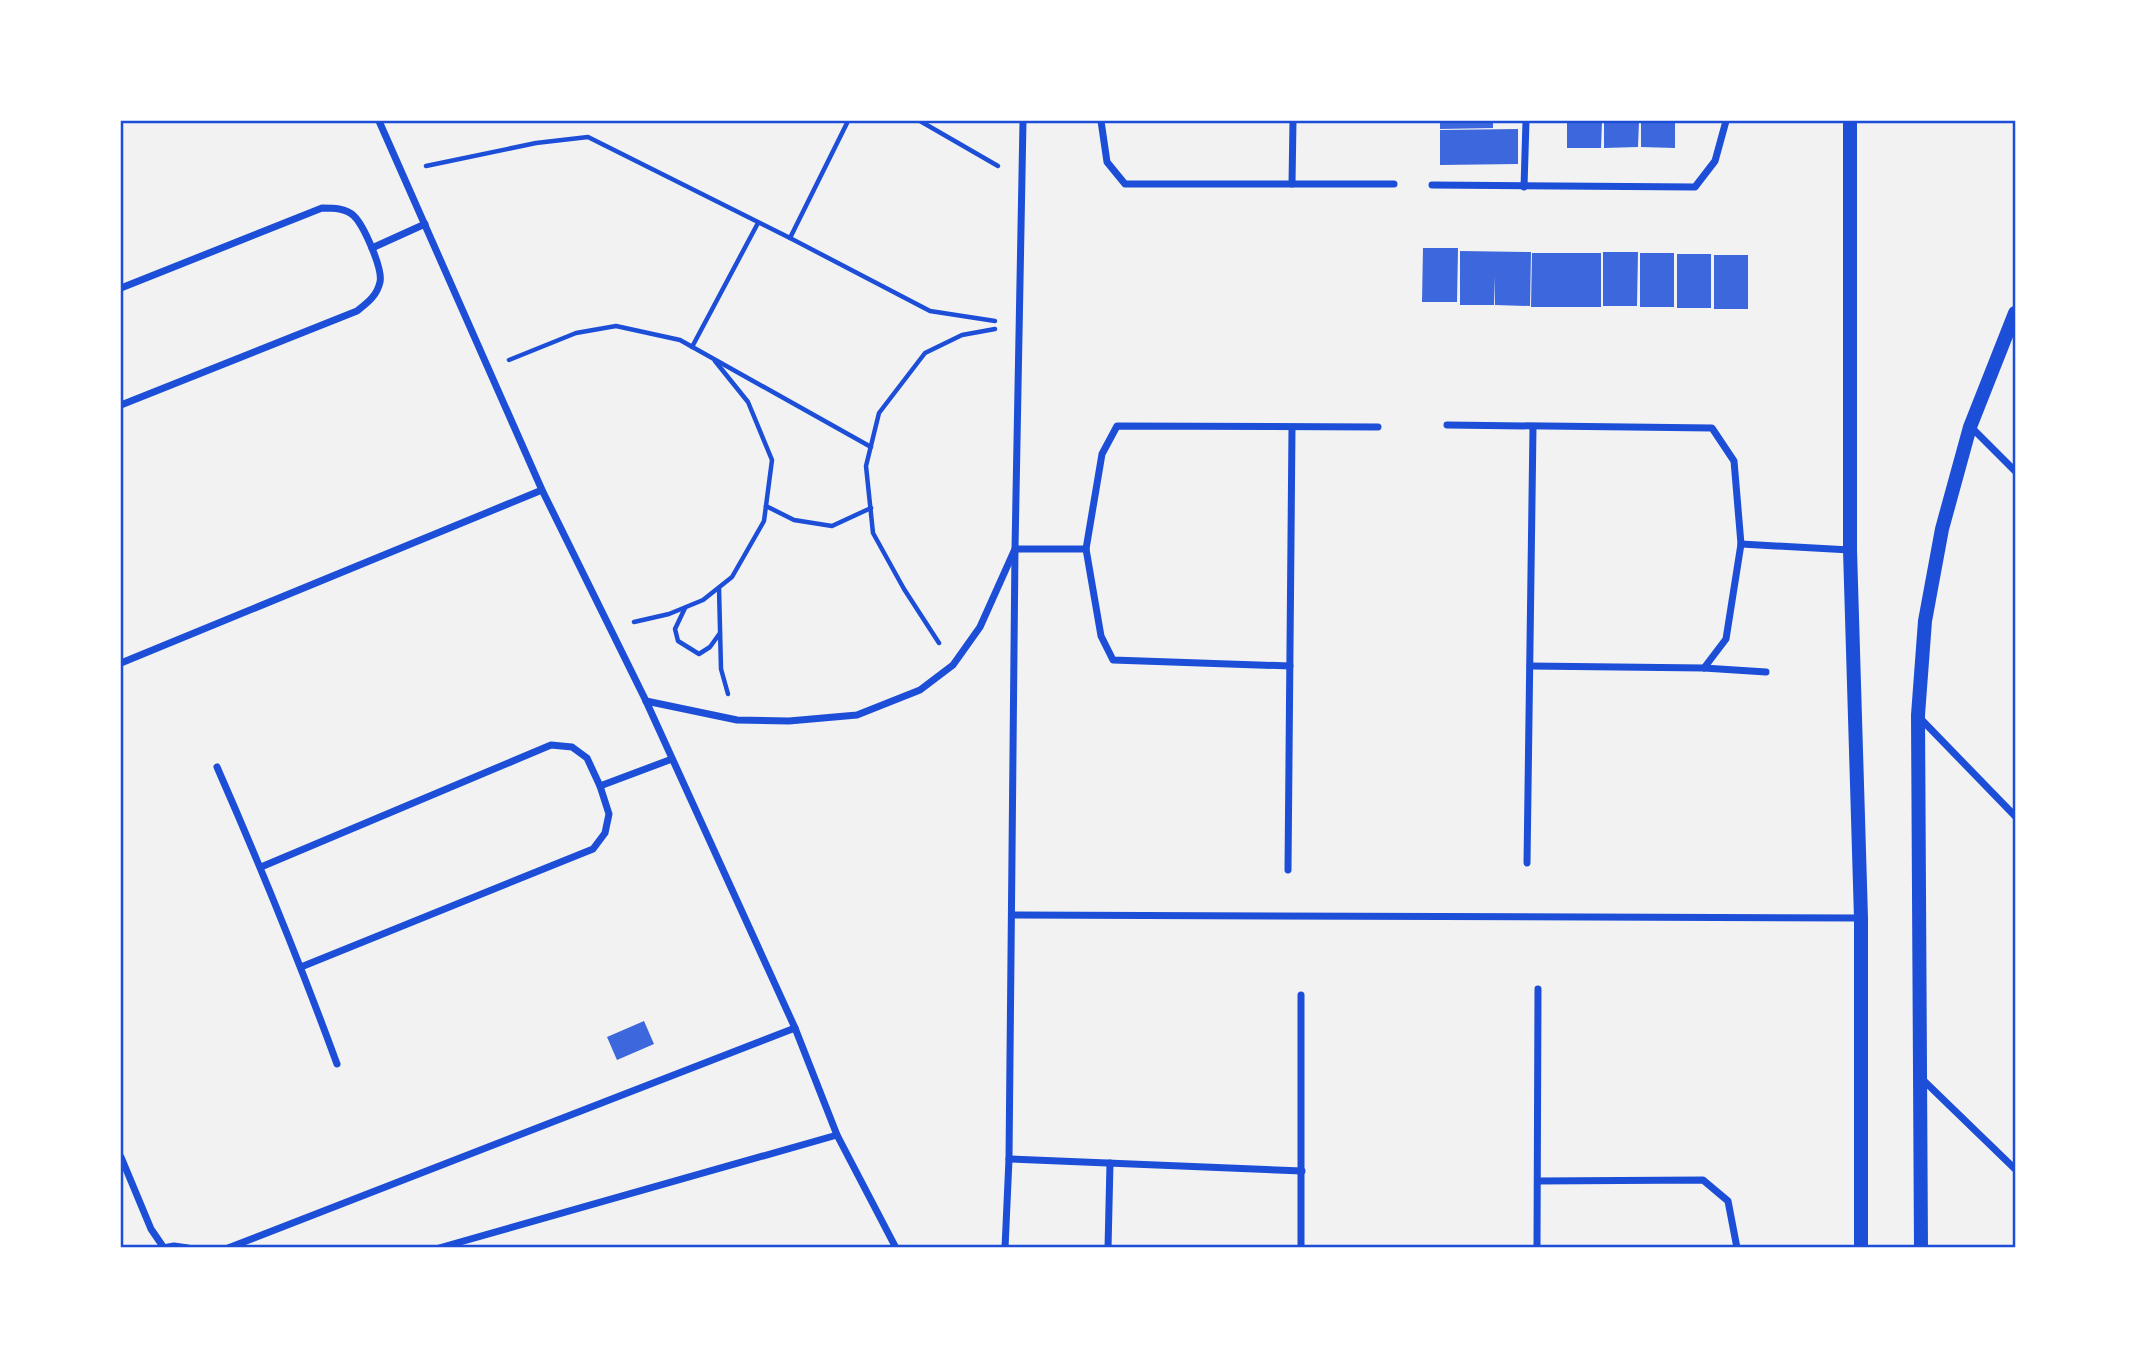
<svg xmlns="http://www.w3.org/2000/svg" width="2136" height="1369" viewBox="0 0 2136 1369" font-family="'Fira Sans Condensed',sans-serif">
	<rect width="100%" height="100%" fill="#f2f2f2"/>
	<!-- building -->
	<g fill="#3d67dc">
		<polygon points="1440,121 1493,121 1493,128 1440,129"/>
		<polygon points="1567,121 1602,121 1601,148 1567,148"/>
		<polygon points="1604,121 1639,121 1638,147 1604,148"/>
		<polygon points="1641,121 1675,121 1675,148 1641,147"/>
		<polygon points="1518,129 1518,164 1440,165 1440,130"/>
		<polygon points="1423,248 1458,248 1457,302 1422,302"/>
		<polygon points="1460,251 1531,252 1530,306 1495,305 1495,276 1494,305 1460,305"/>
		<polygon points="1603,252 1638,252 1637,306 1603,306"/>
		<polygon points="1532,253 1601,253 1601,307 1531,307"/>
		<rect x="1640" y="253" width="34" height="54"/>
		<rect x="1677" y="254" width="34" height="54"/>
		<rect x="1714" y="255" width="34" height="54"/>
		<polygon points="644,1021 654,1044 617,1060 607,1037"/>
	</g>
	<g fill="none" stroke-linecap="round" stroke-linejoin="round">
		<!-- path -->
		<g stroke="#1d4ed8" stroke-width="4.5">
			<polyline points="920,121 998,166"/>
			<polyline points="426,166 536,143 588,137 790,238 930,311 995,321"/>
			<polyline points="790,238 848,121"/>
			<polyline points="692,347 758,223"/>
			<polyline points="509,360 576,333 616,326 680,340 871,447"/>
			<polyline points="766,506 794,520 832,526 871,508"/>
			<polyline points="719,588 721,669 728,694"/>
			<polyline points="685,608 675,629 678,641 699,654 710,647 720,633"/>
			<polyline points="634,622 669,614 703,600 732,577 764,521 772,460 748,402 715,361"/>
			<polyline points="939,643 904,589 873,533 866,466 879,413 925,353 962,335 995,329"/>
		</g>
		<!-- minor -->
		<g stroke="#1d4ed8" stroke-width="7">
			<polyline points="379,121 542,490 646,701 795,1028 837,1135 896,1248"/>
			<polyline points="1101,121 1107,162 1125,184 1394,184"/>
			<polyline points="1292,184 1293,121"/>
			<polyline points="1432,185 1695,187 1715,161 1726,121"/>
			<polyline points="1524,187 1526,121"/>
			<polyline points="372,248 425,224"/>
			<path d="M121,288L322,208C333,208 346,208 354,216C364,226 383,269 380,282C377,296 367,303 357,311L121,405"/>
			<polyline points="1447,425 1712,428 1734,461 1741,544 1726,639 1704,668"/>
			<polyline points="1971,427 2015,471"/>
			<polyline points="1741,544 1850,550"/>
			<polyline points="121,663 542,490"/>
			<polyline points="1290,666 1113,660 1101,636 1086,549 1102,454 1117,426 1378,427"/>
			<polyline points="1530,666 1704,668 1766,672"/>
			<polyline points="646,701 737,720 789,721 857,715 920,690 953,665 980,627 1015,549 1086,549"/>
			<polyline points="1918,716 2015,816"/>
			<path d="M217,767C260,865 300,963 337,1064"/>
			<polyline points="600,786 672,759"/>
			<polyline points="1527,863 1533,427"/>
			<polyline points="261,867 551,745 572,747 587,758 600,786 609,814 605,833 593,849 301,967"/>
			<polyline points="1288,870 1292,428"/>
			<polyline points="1012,915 1861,918"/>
			<polyline points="1301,995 1301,1248"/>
			<polyline points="1920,1077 2015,1169"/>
			<polyline points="121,1157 151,1229 164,1248"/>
			<polyline points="1009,1159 1302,1171"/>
			<polyline points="1538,1181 1703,1180 1728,1201 1737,1248"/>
			<polyline points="163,1248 174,1246 188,1248"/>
			<polyline points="228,1248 795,1028"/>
			<polyline points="439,1248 837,1135"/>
			<polyline points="1005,1248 1009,1159 1015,549 1023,121"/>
			<polyline points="1108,1248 1110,1163"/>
			<polyline points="1537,1248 1538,989"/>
		</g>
		<!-- secondary -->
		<g stroke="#1d4ed8" stroke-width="14">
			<polyline points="1850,121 1850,550 1861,918 1861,1248"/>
			<polyline points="1921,1248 1918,715 1925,621 1942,529 1970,427 2015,313"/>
		</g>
	</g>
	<!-- border -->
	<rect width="2136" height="1369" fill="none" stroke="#ffffff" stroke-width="245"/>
	<rect x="122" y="122" width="1892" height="1124" fill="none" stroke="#1d4ed8" stroke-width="2.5"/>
</svg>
